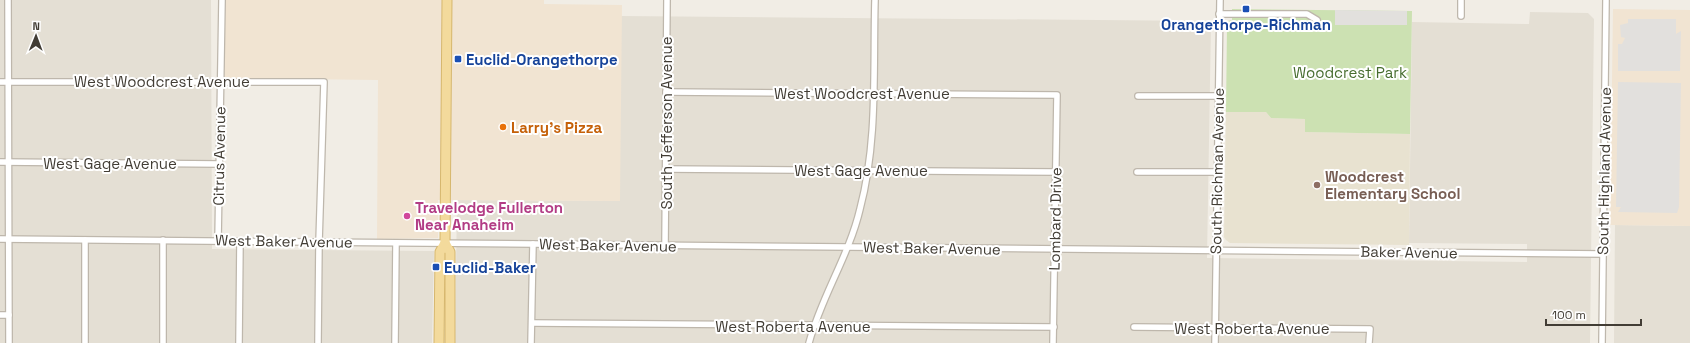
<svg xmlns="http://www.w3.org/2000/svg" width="1690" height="343" viewBox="0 0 1690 343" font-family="'Space Grotesk',sans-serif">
	<rect width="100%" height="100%" fill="#f1ede5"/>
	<!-- residential -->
	<g fill="#e4dfd4">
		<polygon points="0,0 211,0 212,249 434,251 432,343 0,343"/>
		<polygon points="1530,12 1588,13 1594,19 1590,343 455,343 457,200 619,201 621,16 1207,21 1211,23 1207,258 1527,262 1527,244 1409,243 1412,22 1529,24"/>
		<polygon points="1615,225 1690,226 1690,343 1614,343"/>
	</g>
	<!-- commercial -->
	<g fill="#f1e4d2">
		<polygon points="224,0 544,0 544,4 622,5 620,201 438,200 438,238 377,239 378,80 224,78"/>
		<polygon points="1613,9 1690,10 1690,226 1610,225"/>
	</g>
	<!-- education -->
	<polygon fill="#e8e2d0" points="1226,112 1266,112 1271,118 1306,119 1306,132 1410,134 1409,245 1230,243 1226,240 1224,237"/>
	<!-- green -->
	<polygon fill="#cce1b2" points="1232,9 1412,11 1410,134 1305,132 1305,119 1271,118 1266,112 1226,112 1227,25 1228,21 1232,20"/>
	<!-- parking -->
	<g fill="#e2e0dd">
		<polygon points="1335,10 1407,11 1407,25 1335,25"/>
		<polygon points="1628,19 1676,19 1676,34 1681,31 1680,71 1618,71 1618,44 1622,44 1625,38 1621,37 1620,25 1628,23"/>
		<polygon points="1618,82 1681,83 1679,207 1677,213 1618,212 1621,207 1616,207"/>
	</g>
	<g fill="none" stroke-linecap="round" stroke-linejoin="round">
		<!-- street casing -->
		<g stroke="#beb7ac" stroke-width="8">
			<g id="street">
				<polyline points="8,0 9,343"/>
				<polyline points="1219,14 1307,14 1317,20"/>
				<polyline points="1461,16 1461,0"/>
				<polyline points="0,82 324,82 319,242 318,343"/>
				<polyline points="666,92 1057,95 1053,343"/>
				<polyline points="1138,96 1219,96"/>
				<polyline points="0,162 219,164"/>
				<polyline points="666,169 1056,172"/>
				<polyline points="1137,172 1218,172"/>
				<polyline points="0,239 1603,254"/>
				<polyline points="218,241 222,0"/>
				<polyline points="665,245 667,0"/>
				<polyline points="0,315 9,315"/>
				<polyline points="532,323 1054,327"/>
				<polyline points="1134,327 1370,329 1369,343"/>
				<polyline points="85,343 85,240"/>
				<polyline points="163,343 163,240"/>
				<polyline points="239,343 240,241"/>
				<polyline points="395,343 396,243"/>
				<polyline points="531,343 533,244"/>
				<path d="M809,343C821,297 849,256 860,209C878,141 873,70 875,0"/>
				<polyline points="1215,343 1220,0"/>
				<polyline points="1602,343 1606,0"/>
			</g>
		</g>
		<!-- primary casing -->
		<g stroke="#d6b76e" stroke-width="11">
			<g id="primary">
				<polyline points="445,243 450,252 450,343"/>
				<polyline points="439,343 440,252 445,243 447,0"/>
			</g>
		</g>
		<!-- street -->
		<use href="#street" stroke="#fff" stroke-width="5.5"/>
		<!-- primary -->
		<use href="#primary" stroke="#f3da9c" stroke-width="9"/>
	</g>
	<!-- markers -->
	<g fill="#1a4fb4" stroke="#fff" stroke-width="1.5">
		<rect x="1242" y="5" width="8" height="8" rx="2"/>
		<rect x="454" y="55" width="8" height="8" rx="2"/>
		<rect x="432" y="263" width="8" height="8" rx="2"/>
	</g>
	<circle fill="#e8710a" stroke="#fff" stroke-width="1.5" cx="503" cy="127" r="4"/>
	<circle fill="#8d6e63" stroke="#fff" stroke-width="1.5" cx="1317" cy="185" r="4"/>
	<circle fill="#d1479c" stroke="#fff" stroke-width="1.5" cx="407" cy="216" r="4"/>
	<g text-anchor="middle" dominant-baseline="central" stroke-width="4" stroke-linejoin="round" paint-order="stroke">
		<!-- transit labels -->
		<g font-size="15" font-weight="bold" fill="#164399" stroke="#fff" text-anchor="start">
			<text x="1246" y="24" text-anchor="middle">Orangethorpe-Richman</text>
			<text x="466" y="59">Euclid-Orangethorpe</text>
			<text x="444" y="267">Euclid-Baker</text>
		</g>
		<!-- park labels -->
		<g font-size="15" fill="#476d2f" stroke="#fff">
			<text x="1350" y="72">Woodcrest Park</text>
		</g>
		<!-- street labels -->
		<g font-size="15" fill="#423d35" stroke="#fff">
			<text x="162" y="81">West Woodcrest Avenue</text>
			<text x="862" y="93">West Woodcrest Avenue</text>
			<text transform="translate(666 123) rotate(-90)">South Jefferson Avenue</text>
			<text transform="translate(219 156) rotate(-89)">Citrus Avenue</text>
			<text x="110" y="163">West Gage Avenue</text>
			<text x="861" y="170">West Gage Avenue</text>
			<text transform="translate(1217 171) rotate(-89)">South Richman Avenue</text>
			<text transform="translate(1604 171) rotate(-89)">South Highland Avenue</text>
			<text transform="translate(1055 219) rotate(-89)">Lombard Drive</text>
			<text transform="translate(284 241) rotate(1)">West Baker Avenue</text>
			<text transform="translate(608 245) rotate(1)">West Baker Avenue</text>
			<text transform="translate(932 248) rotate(1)">West Baker Avenue</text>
			<text transform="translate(1409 252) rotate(1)">Baker Avenue</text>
			<text x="793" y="326">West Roberta Avenue</text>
			<text x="1252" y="328">West Roberta Avenue</text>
		</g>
		<!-- food labels -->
		<g font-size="15" font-weight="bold" fill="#c56008" stroke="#fff" text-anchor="start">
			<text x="511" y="127">Larry's Pizza</text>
		</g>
		<!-- education labels -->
		<g font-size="15" font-weight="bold" fill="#785e54" stroke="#fff" text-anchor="start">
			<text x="1325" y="176">Woodcrest<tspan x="1325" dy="17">Elementary School</tspan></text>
		</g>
		<!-- hotel labels -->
		<g font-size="15" font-weight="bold" fill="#b23c85" stroke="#fff" text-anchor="start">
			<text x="415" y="207">Travelodge Fullerton<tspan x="415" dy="17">Near Anaheim</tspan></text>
		</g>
	</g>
	<!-- north arrow -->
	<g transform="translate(36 36) rotate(1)" stroke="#ffffff" stroke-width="3" paint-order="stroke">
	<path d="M0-3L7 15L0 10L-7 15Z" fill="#423d35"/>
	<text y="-6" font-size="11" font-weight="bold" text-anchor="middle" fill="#423d35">N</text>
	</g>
	<!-- scale -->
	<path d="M1546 319v6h95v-6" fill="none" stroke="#423d35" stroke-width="2"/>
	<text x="1552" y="319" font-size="12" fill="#423d35" stroke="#ffffff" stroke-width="3" paint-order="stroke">100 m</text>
</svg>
